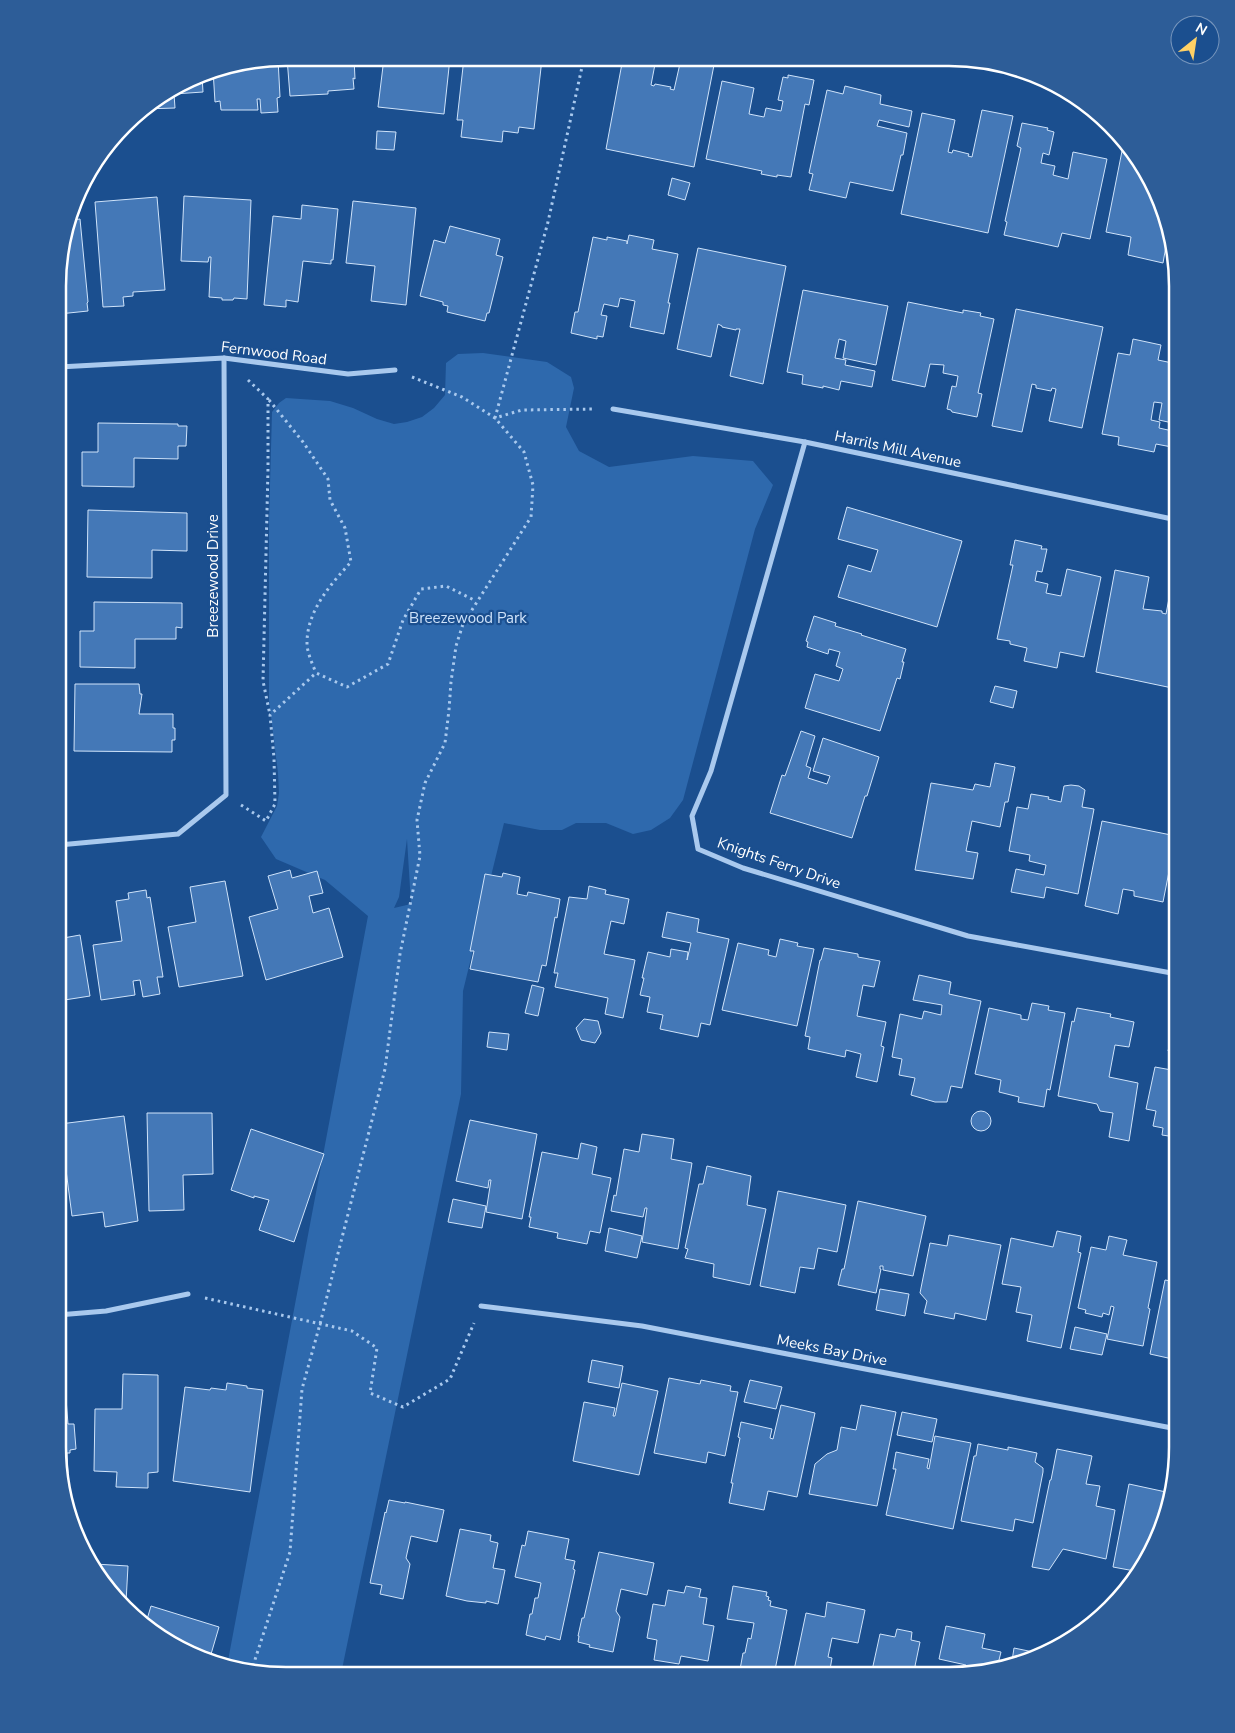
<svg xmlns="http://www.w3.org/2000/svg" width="1235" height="1733" viewBox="0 0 1235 1733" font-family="'Nunito Sans',sans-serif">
	<rect width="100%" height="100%" fill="#1b4f8f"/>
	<!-- green -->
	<path fill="#2e69ad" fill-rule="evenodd" d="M483,353L547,362L571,377L574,388L566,427L579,451L609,467L693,456L753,461L773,485L755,529L683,800L670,818L651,830L633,834L606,823H576L562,830H540L504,823L463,991L461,1094L341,1674H257L227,1666L368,916L325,880L276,859L261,837L277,806L279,793L278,773L269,700V522L272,412L279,403L286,398L330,401L353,408L377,419L394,424L407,422L422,417L434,408L445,395L446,363L458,354ZM407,839L411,904L394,908L399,897Z"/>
	<!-- building -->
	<g fill="#4478b7" stroke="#cfe3fa">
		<polygon points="287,58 354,58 355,79 353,78 354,89 328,91 328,94 290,96"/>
		<polygon points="384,58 450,58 444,114 378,107"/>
		<polygon points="464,58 542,59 534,129 519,127 518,133 503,131 502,142 461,137 463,120 457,120"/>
		<polygon points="623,58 656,59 651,85 654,86 655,84 671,87 670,89 674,90 681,59 714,65 694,167 606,149"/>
		<polygon points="278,59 280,97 277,98 278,112 261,113 260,99 257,99 258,110 221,110 220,101 215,102 213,70"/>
		<polygon points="788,75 814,80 809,105 805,104 791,177 777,175 777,177 761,174 762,171 706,159 722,81 754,88 749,114 764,117 766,108 781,111 783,101 778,100 783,77 788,78"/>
		<polygon points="202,76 203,92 174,94 175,108 144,109"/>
		<polygon points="845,86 881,95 880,104 912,111 909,127 879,120 877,126 907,133 903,155 901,155 893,191 850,182 846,198 809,190 813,174 809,173 827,90 843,94"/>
		<polygon points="982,110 1013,116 988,233 901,214 922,113 955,120 948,152 952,153 953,150 969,154 968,156 972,157"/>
		<polygon points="1022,123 1048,128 1047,130 1054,132 1049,155 1043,153 1041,163 1055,166 1053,175 1068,179 1073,152 1107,159 1090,239 1062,233 1058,247 1004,235 1007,222 1005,221 1021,148 1017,146"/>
		<polygon points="377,131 396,132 394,150 376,149"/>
		<polygon points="1122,151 1126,152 1154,186 1168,246 1166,246 1163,263 1128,255 1131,237 1106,232"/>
		<polygon points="672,178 690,183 685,200 668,195"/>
		<polygon points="184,196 251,200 247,299 234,298 233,300 222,300 222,298 209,297 211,257 209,257 208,262 181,261"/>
		<polygon points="157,197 165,290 133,292 133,296 123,297 124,306 103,307 95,202"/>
		<polygon points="353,201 416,208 406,305 371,301 375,266 346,263"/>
		<polygon points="302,205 338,209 333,260 331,260 331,264 303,261 298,302 286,300 286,307 264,305 273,216 301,219"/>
		<polygon points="80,219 88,302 87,303 88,311 59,314 60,257 72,220"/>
		<polygon points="450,226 500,239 496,255 503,257 489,313 487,313 485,321 447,312 448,306 443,305 443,302 420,296 434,240 445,243"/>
		<polygon points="629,235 654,240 652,249 678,254 668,303 670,303 664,334 630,327 635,301 620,298 618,307 604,304 601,315 607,316 603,337 597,336 597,339 571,333 575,312 578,312 593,237 607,240 607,237 627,241 627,244"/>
		<polygon points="698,248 786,266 763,384 730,376 740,329 736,329 736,330 722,327 722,326 718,324 711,357 677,349"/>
		<polygon points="803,290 888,306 876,365 843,358 846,341 839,339 835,358 846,360 845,365 875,371 872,387 841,381 839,390 823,386 823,388 802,384 803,375 787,372"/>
		<polygon points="908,302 963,313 963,310 981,313 980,316 994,319 978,393 982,394 977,417 952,412 951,410 947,409 952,386 956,387 958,376 943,373 944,365 930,364 925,387 892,380"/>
		<polygon points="1016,309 1103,327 1082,428 1049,421 1056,389 1052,388 1051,391 1036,388 1036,385 1032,384 1022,432 992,426"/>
		<polygon points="1133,339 1161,345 1158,360 1177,364 1177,424 1159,420 1162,403 1154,402 1151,420 1160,422 1159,428 1177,432 1177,448 1156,444 1154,452 1118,445 1119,437 1102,434 1118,353 1130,355"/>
		<polygon points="98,423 178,424 178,426 187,426 186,446 178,446 178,459 134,458 134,487 82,486 82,452 98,452"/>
		<polygon points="847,507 962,541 937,627 838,597 848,565 871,572 878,550 838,539"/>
		<polygon points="88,510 187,513 187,551 152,550 152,578 87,577"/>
		<polygon points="1015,540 1042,546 1041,549 1047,549 1042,572 1037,571 1035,581 1048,584 1046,593 1061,596 1067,569 1101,577 1084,657 1060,652 1057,668 1024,661 1027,648 1010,644 1010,641 997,639 1013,565 1010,565"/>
		<polygon points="1175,567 1177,567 1177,689 1096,672 1115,570 1149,577 1143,609 1162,611 1162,613 1166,614"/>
		<polygon points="94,602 182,603 182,628 176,627 176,639 135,639 135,668 80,667 80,631 94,631"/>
		<polygon points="814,616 836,623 835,626 862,634 861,635 906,649 902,662 904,662 900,679 897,678 880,731 805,708 815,674 839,681 843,669 836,666 840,652 829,649 828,654 807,647 808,642 806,641"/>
		<polygon points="75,684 139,684 140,694 142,694 139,714 173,714 173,728 175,728 175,740 172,740 172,752 74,751"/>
		<polygon points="995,686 1017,691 1013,708 990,702"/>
		<polygon points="801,731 815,736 806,766 811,768 808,778 827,784 830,776 813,771 823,738 879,757 867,796 865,796 852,838 770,813 782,775 785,776"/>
		<polygon points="995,763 1015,767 1008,802 1005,802 1000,827 972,821 966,851 978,853 973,879 915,870 931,783 973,790 975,784 990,787"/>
		<polygon points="1071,785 1079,786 1085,790 1082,807 1094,809 1078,894 1046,887 1044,898 1011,892 1016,869 1044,875 1046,865 1029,861 1030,855 1009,851 1017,807 1028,809 1031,794 1049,797 1048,799 1061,802 1064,786"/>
		<polygon points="1102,821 1176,836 1163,902 1134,896 1134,891 1123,889 1118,914 1085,906"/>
		<polygon points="290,870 292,878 317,871 323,893 309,896 313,913 329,908 343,957 266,980 249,917 278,909 268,876"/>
		<polygon points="503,873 520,877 517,894 527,896 528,892 560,899 557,918 555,917 546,966 542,965 538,982 470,969 474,951 470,951 485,874 502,877"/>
		<polygon points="225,881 243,976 179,987 168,927 196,922 190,887"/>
		<polygon points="589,886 606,890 605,894 629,899 624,924 611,921 604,954 635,960 623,1018 605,1014 608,998 555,987 558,973 554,973 569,897 587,899"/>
		<polygon points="146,890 147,898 150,897 163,977 157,977 160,994 143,997 140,980 133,981 135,995 101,1000 93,945 122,941 116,901 129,899 128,893"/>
		<polygon points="667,912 699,919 697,932 729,939 710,1025 701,1023 698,1037 660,1029 663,1015 647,1012 650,997 640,995 644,978 642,978 648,952 670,957 671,949 688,952 687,960 691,943 662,937"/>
		<polygon points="80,935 90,996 58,1001 58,939"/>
		<polygon points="780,939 798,943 797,946 814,949 797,1026 722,1010 738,943 769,950 768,955 776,957"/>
		<polygon points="824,948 858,954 858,957 880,961 874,987 863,985 857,1016 886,1022 881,1046 884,1047 877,1082 856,1077 861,1054 846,1050 845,1057 808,1049 810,1037 805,1036 820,960 821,960"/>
		<polygon points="919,975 951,982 949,994 981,1001 962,1088 951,1086 947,1102 935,1102 911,1095 915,1078 899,1075 902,1059 892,1057 900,1014 922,1019 924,1011 941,1015 942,1005 913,1000"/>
		<polygon points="532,985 544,988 538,1016 525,1013"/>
		<polygon points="1032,1003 1049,1006 1048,1010 1065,1013 1050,1090 1047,1089 1044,1107 1018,1102 1019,1097 999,1092 1001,1080 975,1074 989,1008 1021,1015 1021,1019 1028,1020"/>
		<polygon points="1077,1008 1111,1014 1110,1017 1134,1022 1129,1047 1115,1045 1109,1077 1138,1083 1129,1141 1109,1137 1113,1113 1100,1111 1097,1104 1058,1096 1072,1021 1074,1022"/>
		<polygon points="584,1019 598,1021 601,1033 595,1043 581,1040 576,1028"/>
		<polygon points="1174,1027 1177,1028 1177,1053 1168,1051"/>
		<polygon points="489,1032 509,1034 507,1050 487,1047"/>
		<polygon points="1155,1067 1177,1071 1177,1148 1173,1147 1175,1137 1162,1135 1163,1128 1153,1126 1156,1111 1146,1109"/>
		<circle cx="981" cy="1121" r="10"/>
		<polygon points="147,1113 212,1113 213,1174 183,1175 184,1210 149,1211"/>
		<polygon points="124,1116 138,1221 105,1227 103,1212 72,1216 60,1124"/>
		<polygon points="470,1120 537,1134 522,1219 486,1212 491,1180 489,1180 488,1188 456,1181"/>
		<polygon points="251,1129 324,1154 294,1242 259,1230 269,1200 254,1196 254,1198 231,1190"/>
		<polygon points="642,1134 674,1139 671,1159 692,1163 678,1249 642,1242 647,1208 645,1208 643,1217 611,1211 614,1195 616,1196 624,1149 639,1152"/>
		<polygon points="581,1143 597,1147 592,1174 611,1178 600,1233 590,1231 587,1244 557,1238 558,1233 529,1227 531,1217 529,1217 542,1152 578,1159"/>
		<polygon points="707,1166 751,1176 747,1205 766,1209 750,1285 713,1277 714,1264 685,1258 688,1249 685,1248 699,1184 703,1184"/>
		<polygon points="778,1191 846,1205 837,1252 818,1248 814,1269 800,1267 795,1293 760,1286"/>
		<polygon points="453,1199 486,1206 482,1228 448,1222"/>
		<polygon points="858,1201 926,1216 913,1276 883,1270 883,1266 880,1266 880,1269 881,1269 876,1293 838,1285 842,1269 844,1269"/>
		<polygon points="609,1228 642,1236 637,1258 605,1251"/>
		<polygon points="1057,1231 1081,1236 1078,1252 1081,1253 1061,1348 1027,1341 1032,1315 1016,1312 1021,1287 1002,1284 1011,1238 1053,1247"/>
		<polygon points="949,1235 1001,1245 986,1320 955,1313 954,1319 924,1313 927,1301 920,1293 930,1243 947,1246"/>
		<polygon points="1109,1236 1127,1240 1123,1255 1157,1262 1148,1308 1150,1309 1143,1346 1107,1339 1114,1307 1111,1306 1109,1315 1103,1313 1102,1317 1085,1313 1086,1310 1078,1308 1091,1247 1106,1250"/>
		<polygon points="1165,1280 1177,1282 1177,1360 1150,1354"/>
		<polygon points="880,1289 909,1294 905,1316 876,1310"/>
		<polygon points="1075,1327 1107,1334 1102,1355 1070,1349"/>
		<polygon points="592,1360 623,1366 619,1388 588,1382"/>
		<polygon points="58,1363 62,1363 62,1373 64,1373 68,1424 74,1424 76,1449 70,1450 70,1453 67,1453 68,1473 64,1473 58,1447"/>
		<polygon points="123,1374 158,1375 158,1472 148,1473 148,1488 116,1487 117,1472 94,1471 95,1409 122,1409"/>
		<polygon points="669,1378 700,1384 701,1380 731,1386 730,1391 738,1392 725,1456 708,1452 706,1463 654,1453"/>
		<polygon points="750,1380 782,1387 776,1409 744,1402"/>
		<polygon points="227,1383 247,1386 247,1388 263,1390 250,1492 173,1481 185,1387 210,1390 211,1388 226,1390"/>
		<polygon points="622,1383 658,1391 639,1475 573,1461 584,1402 615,1408 613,1416 615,1416"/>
		<polygon points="781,1405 815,1413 797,1497 768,1491 764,1510 729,1503 733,1483 731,1483 740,1438 738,1437 741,1422 772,1429 770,1438 773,1439"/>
		<polygon points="861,1405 896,1412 877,1506 809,1494 815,1464 827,1454 837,1450 841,1427 856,1430"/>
		<polygon points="902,1412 937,1419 932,1442 897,1435"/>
		<polygon points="935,1436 971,1443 953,1529 886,1515 896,1469 893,1469 896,1452 929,1459 927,1468 929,1469"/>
		<polygon points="978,1444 1008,1450 1008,1447 1037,1453 1035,1462 1043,1468 1043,1472 1033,1523 1015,1519 1013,1531 961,1521 974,1456 976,1456"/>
		<polygon points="1057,1449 1092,1456 1086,1484 1100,1486 1096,1506 1115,1510 1106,1559 1063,1549 1049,1570 1032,1567 1050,1480 1051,1480"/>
		<polygon points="1129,1484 1166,1492 1159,1527 1161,1527 1164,1514 1166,1514 1165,1520 1140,1572 1113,1567"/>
		<polygon points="389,1500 405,1503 405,1502 444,1510 437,1542 411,1536 406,1558 410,1564 403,1599 380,1594 382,1585 370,1583 385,1512 386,1513"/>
		<polygon points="460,1529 491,1535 490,1541 498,1543 493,1568 505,1570 498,1604 486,1601 486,1603 467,1601 446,1596"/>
		<polygon points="528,1531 569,1539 565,1559 575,1561 573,1569 575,1570 560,1640 546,1636 545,1640 526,1635 530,1614 532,1614 535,1598 538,1598 541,1583 515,1577 522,1545 525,1546"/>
		<polygon points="599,1552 654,1563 647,1595 621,1589 616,1611 620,1617 613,1652 589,1647 590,1645 578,1642 579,1636 578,1636 582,1618 584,1618"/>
		<polygon points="95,1564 128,1566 126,1602"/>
		<polygon points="686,1586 701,1589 699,1597 707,1598 703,1624 714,1626 708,1661 681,1656 679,1664 654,1660 657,1640 647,1638 653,1604 665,1606 668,1590 684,1593"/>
		<polygon points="733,1586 767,1592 766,1596 769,1597 768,1600 771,1601 770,1606 787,1610 774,1675 739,1675 743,1653 745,1653 748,1638 751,1639 754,1623 727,1619"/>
		<polygon points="827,1602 865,1610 858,1643 832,1638 828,1657 832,1658 829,1675 793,1675 806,1613 825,1617"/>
		<polygon points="151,1606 219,1627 209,1661 199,1658 147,1628 145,1626"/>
		<polygon points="946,1626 985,1634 982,1648 1001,1652 998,1664 965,1672 966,1665 939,1659"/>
		<polygon points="897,1629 912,1632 911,1640 920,1642 915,1666 926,1669 924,1675 871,1675 880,1634 895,1637"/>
		<polygon points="1014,1648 1043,1654 1012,1661"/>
	</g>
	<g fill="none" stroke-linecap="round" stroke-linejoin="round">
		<!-- path -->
		<g stroke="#a9c9ee" stroke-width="3" stroke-dasharray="2.5 4" stroke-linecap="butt">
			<polyline points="412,377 462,397 495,418 522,410 595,409"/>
			<polyline points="248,380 268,399 268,468 263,681 270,715"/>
			<path d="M269,400L303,442L328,479L330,500L345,528L351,562C330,585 307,611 307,643C307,653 313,665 316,673"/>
			<polyline points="241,805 266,821 275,804 274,758 270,715 316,673 347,687 388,664 403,620 421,589 446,586 476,601"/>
			<polyline points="205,1298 352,1331 377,1348 370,1393 403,1407 450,1379 474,1323"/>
			<polyline points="251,1672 290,1552 302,1389 320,1324 385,1069 400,954 420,856 417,820 425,783 445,743 449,710 451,682 456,646 463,624 531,517 533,485 524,452 495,418 548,222 584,58"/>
		</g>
		<!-- street -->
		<g stroke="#a9c9ee" stroke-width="5">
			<polyline points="59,367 224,358 348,374 395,370"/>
			<polyline points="613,409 805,442 1177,520"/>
			<polyline points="805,442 711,771 692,816 698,849 743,868 968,936 1177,974"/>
			<polyline points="59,845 178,834 226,795 224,358"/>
			<polyline points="481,1306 642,1326 1177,1429"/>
			<polyline points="58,1315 106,1311 188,1294"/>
			<polyline points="408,1674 417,1669 436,1674"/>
		</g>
	</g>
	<g text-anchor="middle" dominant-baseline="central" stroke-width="4.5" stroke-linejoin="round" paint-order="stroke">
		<!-- street labels -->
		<g font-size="15" fill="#fff" stroke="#1b4f8f">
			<text transform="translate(274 353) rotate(7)">Fernwood Road</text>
			<text transform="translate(898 449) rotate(12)">Harrils Mill Avenue</text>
			<text transform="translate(213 576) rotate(-90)">Breezewood Drive</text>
			<text transform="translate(779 863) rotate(19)">Knights Ferry Drive</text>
			<text transform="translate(832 1350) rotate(11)">Meeks Bay Drive</text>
		</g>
		<!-- park labels -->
		<g font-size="15" fill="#cfe3fa" stroke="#1b4f8f">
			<text x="468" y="618">Breezewood Park</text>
		</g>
	</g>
	<!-- crop -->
	<path d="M0 0H1235V1733H0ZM286 66H949A220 220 0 0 1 1169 286V1447A220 220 0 0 1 949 1667H286A220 220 0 0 1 66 1447V286A220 220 0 0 1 286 66Z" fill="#2d5d98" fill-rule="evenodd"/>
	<path fill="none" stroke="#fff" stroke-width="2.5" d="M286 66H949A220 220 0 0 1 1169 286V1447A220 220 0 0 1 949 1667H286A220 220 0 0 1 66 1447V286A220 220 0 0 1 286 66Z"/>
	<!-- north arrow -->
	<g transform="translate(1195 40) rotate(30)"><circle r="24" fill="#1b4f8f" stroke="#7695bc"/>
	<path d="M0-4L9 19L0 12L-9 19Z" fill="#ffd166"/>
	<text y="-8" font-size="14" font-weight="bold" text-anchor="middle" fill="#ffffff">N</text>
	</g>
</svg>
